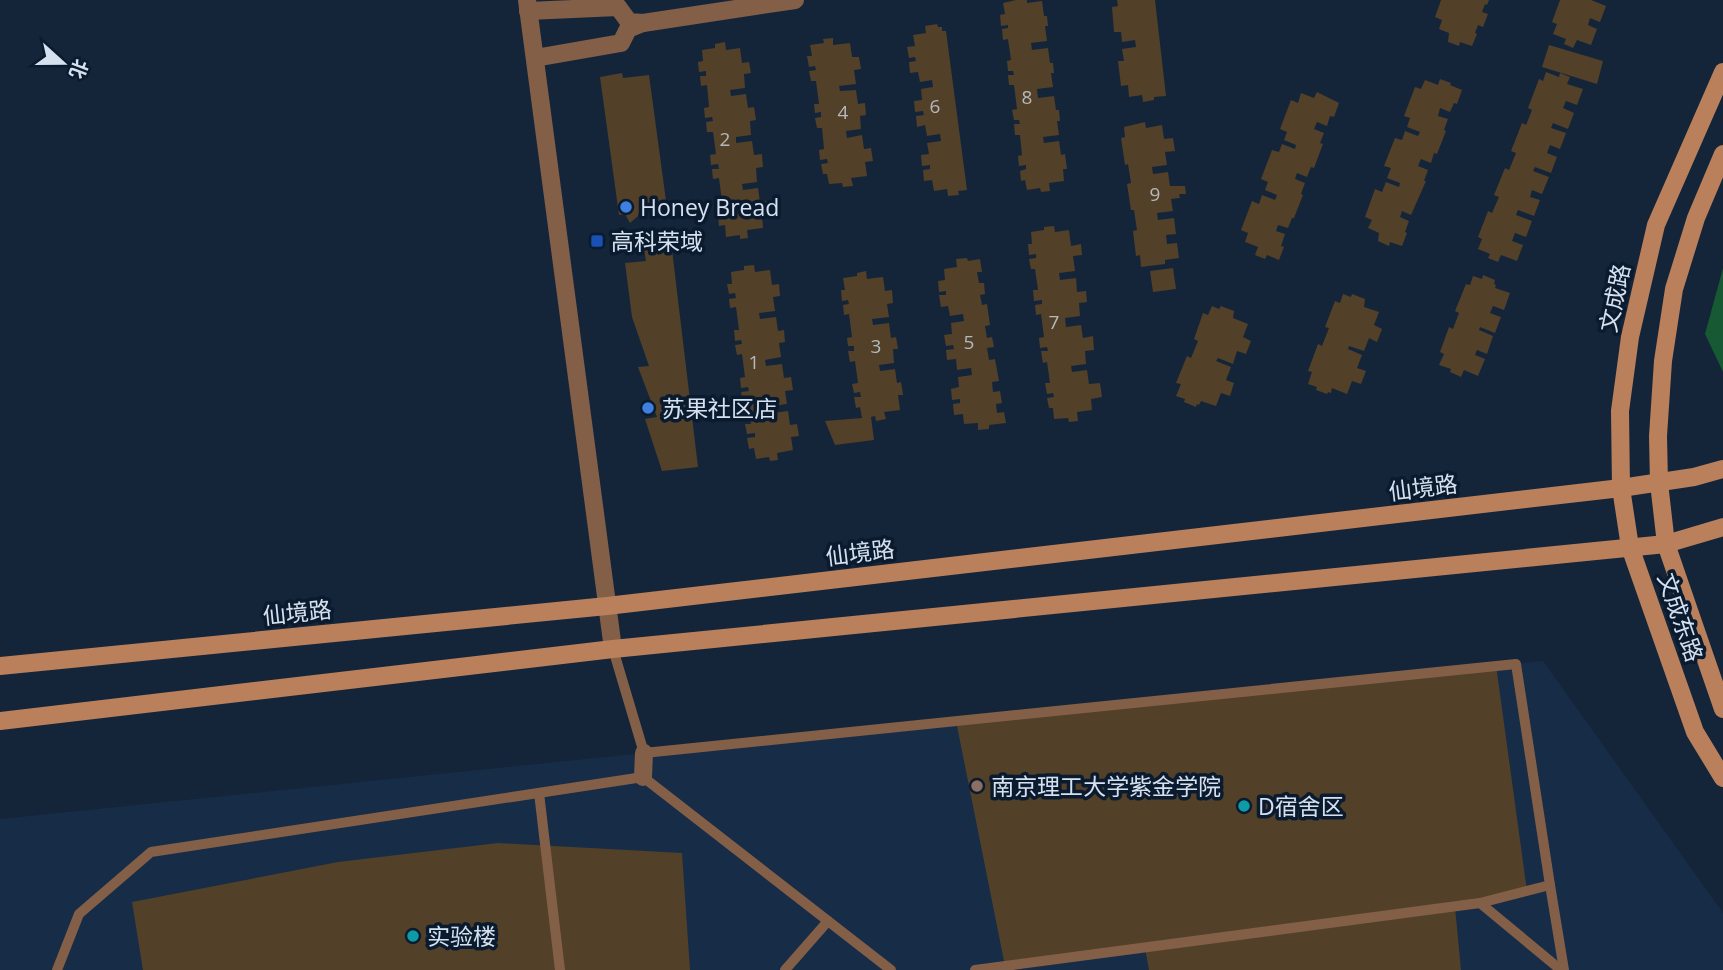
<svg xmlns="http://www.w3.org/2000/svg" width="1723" height="970" viewBox="0 0 1723 970" font-family="'Open Sans','Noto Sans SC',sans-serif">
	<rect width="100%" height="100%" fill="#142539"/>
	<!-- built -->
	<polygon fill="#172c46" points="1543,661 1723,913 1723,970 0,970 0,819"/>
	<!-- green -->
	<polygon fill="#175933" points="1723,268 1723,372 1705,334"/>
	<!-- building -->
	<g fill="#524028">
		<polygon points="1016,0 1027,0 1027,3 1042,1 1044,16 1047,16 1048,26 1045,26 1047,41 1031,43 1032,50 1048,48 1050,63 1053,63 1054,73 1051,73 1053,87 1037,89 1038,98 1054,96 1056,110 1059,110 1060,121 1057,121 1059,135 1043,137 1044,143 1059,141 1061,155 1065,154 1067,169 1063,169 1064,181 1049,183 1050,191 1041,192 1040,188 1027,190 1025,180 1021,181 1020,171 1026,169 1026,165 1019,166 1018,156 1022,155 1020,135 1015,135 1014,124 1020,124 1019,120 1014,120 1012,110 1017,109 1014,85 1009,85 1008,75 1014,75 1013,71 1008,71 1007,61 1011,60 1008,39 1003,40 1002,29 1008,28 1008,25 1001,26 1000,15 1005,14 1003,3"/>
		<polygon points="1117,0 1155,0 1166,96 1154,97 1154,100 1143,102 1142,95 1129,97 1128,85 1121,86 1118,61 1124,61 1122,49 1136,47 1135,40 1122,42 1121,32 1114,32 1112,7 1118,6"/>
		<polygon points="1441,0 1489,0 1487,5 1485,4 1482,12 1488,14 1483,27 1478,25 1475,33 1477,34 1472,46 1460,42 1459,46 1448,42 1449,33 1439,29 1442,20 1435,17"/>
		<polygon points="1560,0 1591,0 1606,6 1600,22 1590,18 1588,25 1597,29 1591,45 1577,40 1573,48 1564,44 1566,39 1553,34 1557,24 1552,22"/>
		<polygon points="937,24 938,27 942,27 942,31 946,31 967,190 958,191 959,195 948,196 947,189 934,191 932,180 924,181 923,170 930,169 930,165 922,166 921,155 929,154 927,143 941,141 940,134 927,136 925,125 917,127 916,116 924,115 923,111 915,112 914,101 922,100 921,89 933,87 932,80 920,82 918,72 910,73 909,62 916,61 915,57 909,58 907,47 915,46 913,35 926,33 925,26"/>
		<polygon points="833,38 833,45 850,43 852,57 859,57 861,69 854,70 856,84 839,86 840,91 856,90 858,104 865,103 866,115 860,116 861,129 846,131 847,138 862,135 864,149 871,148 873,161 865,162 867,176 851,178 853,186 843,187 842,183 829,184 827,174 823,174 821,164 828,163 827,159 820,160 819,150 824,149 822,128 817,128 815,118 821,117 821,112 815,113 814,104 819,104 816,81 811,81 809,71 816,70 815,66 809,67 807,56 812,56 810,45 824,43 823,39"/>
		<polygon points="725,42 726,50 740,48 742,63 749,62 751,73 744,74 745,88 730,90 731,96 746,94 748,108 754,107 756,120 750,121 751,135 736,137 736,143 752,141 754,155 762,154 763,167 756,168 757,182 742,184 743,190 758,188 760,202 768,201 769,213 762,214 763,228 747,230 748,238 740,239 740,235 726,237 725,225 719,226 718,215 726,214 725,210 717,212 716,202 722,201 719,178 713,179 712,169 719,169 718,164 711,165 710,155 716,154 713,132 707,132 706,122 713,121 712,117 705,118 704,108 709,107 707,85 701,86 700,76 706,76 706,71 699,72 698,62 703,61 702,50 715,48 715,44"/>
		<polygon points="1549,45 1603,61 1597,84 1542,67"/>
		<polygon points="1546,72 1559,77 1560,73 1570,77 1567,84 1583,89 1577,105 1566,101 1563,108 1574,113 1568,129 1553,123 1551,128 1566,133 1560,149 1550,145 1547,153 1557,157 1551,173 1535,167 1533,171 1549,177 1542,194 1532,190 1530,197 1540,200 1534,216 1518,210 1516,215 1532,221 1526,237 1515,233 1512,241 1523,245 1517,261 1501,255 1498,262 1488,258 1490,254 1478,249 1482,239 1478,237 1488,211 1492,213 1499,197 1494,195 1505,168 1509,170 1516,153 1511,151 1522,123 1526,125 1532,110 1528,108 1539,79 1543,81"/>
		<polygon points="622,73 623,78 649,75 667,208 639,212 638,216 630,223 625,214 619,215 600,77"/>
		<polygon points="1440,79 1451,83 1450,85 1462,90 1457,104 1454,103 1450,112 1440,108 1438,116 1448,119 1444,130 1446,131 1437,154 1434,153 1431,163 1421,159 1418,166 1428,170 1424,181 1426,181 1411,215 1402,211 1400,217 1409,221 1405,232 1407,233 1402,246 1390,242 1389,246 1378,241 1379,233 1368,228 1372,220 1365,217 1375,189 1382,192 1386,182 1399,187 1400,183 1387,178 1391,168 1384,166 1395,138 1402,140 1405,131 1418,136 1420,132 1407,127 1410,118 1404,116 1415,87 1421,89 1425,80 1438,85"/>
		<polygon points="1317,92 1339,103 1334,117 1330,116 1327,126 1317,122 1314,129 1324,133 1320,143 1323,144 1314,168 1311,167 1307,177 1297,173 1295,179 1305,183 1301,194 1303,195 1294,218 1292,218 1288,228 1278,225 1276,231 1285,234 1281,246 1284,247 1279,260 1267,255 1265,259 1255,255 1258,247 1245,242 1248,233 1241,230 1252,201 1259,204 1262,195 1275,200 1277,195 1265,190 1268,182 1261,179 1272,150 1279,152 1282,144 1295,149 1296,145 1284,140 1287,132 1280,129 1291,100 1298,103 1301,93 1314,98"/>
		<polygon points="1145,122 1146,128 1162,125 1164,139 1173,138 1175,151 1165,152 1167,165 1152,167 1153,174 1168,172 1170,186 1185,186 1186,194 1179,194 1180,198 1171,199 1173,211 1157,213 1158,220 1174,218 1176,234 1166,235 1167,244 1177,243 1179,258 1165,260 1165,264 1141,267 1140,255 1136,256 1133,231 1137,230 1134,210 1131,210 1127,184 1131,183 1128,164 1125,165 1121,138 1125,137 1124,127"/>
		<polygon points="1054,226 1055,232 1069,230 1071,246 1081,244 1082,255 1073,256 1075,271 1059,273 1060,280 1076,278 1077,292 1086,291 1087,302 1079,303 1080,316 1065,318 1066,327 1081,325 1083,338 1093,336 1094,350 1085,351 1086,364 1071,366 1072,372 1087,370 1089,384 1100,383 1102,397 1091,399 1092,410 1077,412 1078,421 1069,422 1068,418 1054,419 1053,408 1049,408 1047,398 1054,397 1053,393 1047,394 1045,383 1050,383 1047,362 1043,363 1041,351 1048,351 1047,347 1040,348 1039,338 1044,337 1041,314 1036,315 1035,305 1042,304 1042,300 1034,301 1033,290 1038,290 1035,269 1031,269 1029,259 1036,258 1036,254 1029,255 1028,244 1032,244 1031,232 1044,230 1044,227"/>
		<polygon points="670,233 698,467 662,471 645,419 657,417 638,367 649,366 632,317 625,263 646,261 643,242"/>
		<polygon points="967,258 968,261 980,259 982,272 977,272 979,283 984,283 985,294 980,295 982,305 987,304 990,325 985,326 987,338 992,337 994,347 987,348 989,360 995,359 999,381 992,382 993,392 1000,391 1002,403 996,404 997,413 1004,412 1006,423 989,425 989,429 978,430 978,423 964,424 963,414 954,415 953,404 960,403 960,399 952,400 951,389 959,387 958,377 972,375 971,368 957,370 956,359 947,360 946,350 954,349 953,345 946,346 944,335 952,334 951,323 964,321 963,314 950,316 948,306 941,307 939,295 946,295 946,291 939,292 938,281 945,280 944,269 957,267 956,259"/>
		<polygon points="754,265 755,272 770,270 772,285 779,284 780,296 773,297 775,311 759,313 760,319 776,317 778,331 784,330 785,342 779,343 781,357 765,360 766,366 782,364 784,378 791,377 793,390 785,391 787,404 772,406 773,413 788,411 790,425 797,424 799,436 791,437 793,450 777,453 778,460 770,461 769,457 756,459 754,448 749,449 747,438 755,437 755,433 747,434 745,424 751,424 748,401 743,402 741,392 749,391 748,387 741,388 740,378 745,377 742,354 737,355 735,345 742,344 741,340 735,341 734,330 739,330 736,307 730,308 729,299 736,298 735,293 729,294 727,284 732,284 731,272 744,270 744,266"/>
		<polygon points="1173,268 1176,289 1153,292 1150,271"/>
		<polygon points="866,271 867,279 883,277 885,291 892,290 893,303 887,304 889,317 872,319 873,325 889,323 891,338 896,337 898,349 893,349 894,363 879,365 880,371 895,369 897,383 901,382 903,395 898,395 900,410 884,412 886,419 876,421 875,416 871,417 874,440 835,445 825,421 862,418 860,407 856,408 854,397 861,397 860,392 854,393 852,384 858,383 855,361 850,362 848,351 854,351 854,346 848,346 847,338 852,337 849,314 844,315 843,305 849,304 848,300 842,301 841,290 845,290 843,278 857,276 857,273"/>
		<polygon points="1483,275 1495,280 1494,284 1496,285 1495,288 1510,293 1504,310 1493,306 1490,313 1501,317 1495,333 1480,327 1479,330 1493,336 1487,354 1477,350 1475,355 1485,359 1478,376 1464,370 1461,377 1450,372 1451,369 1439,365 1444,354 1440,352 1449,327 1453,329 1459,313 1455,311 1466,284 1470,285 1473,276 1482,279"/>
		<polygon points="1343,294 1351,297 1352,294 1365,299 1364,307 1379,312 1374,325 1382,329 1377,342 1369,338 1364,351 1349,346 1348,349 1362,355 1357,368 1366,371 1361,384 1352,381 1347,394 1332,388 1331,393 1328,392 1327,394 1316,390 1317,387 1308,384 1312,372 1308,371 1318,344 1322,346 1329,328 1325,327 1335,301 1340,303"/>
		<polygon points="1212,306 1219,309 1221,306 1234,311 1233,318 1248,324 1243,337 1251,341 1246,354 1237,351 1233,364 1218,358 1216,361 1231,367 1226,380 1234,383 1230,396 1221,393 1216,406 1201,401 1199,405 1197,404 1196,407 1184,402 1185,399 1176,396 1181,384 1176,383 1187,356 1191,358 1198,341 1194,339 1203,313 1208,315"/>
		<polygon points="1496,665 1527,891 1455,907 1461,970 1149,970 1145,948 1005,966 956,721"/>
		<polygon points="498,843 682,853 690,970 143,970 132,902 338,862"/>
	</g>
	<g fill="none" stroke-linecap="round" stroke-linejoin="round">
		<!-- lane -->
		<g stroke="#835f48" stroke-width="10">
			<polyline points="613,649 644,753 1516,664 1550,885 1480,903 975,970"/>
			<polyline points="539,793 560,970"/>
			<polyline points="1550,885 1564,970"/>
			<polyline points="1480,903 1561,970"/>
			<polyline points="57,970 79,914 151,852 643,777 891,970"/>
			<polyline points="785,970 828,921"/>
		</g>
		<!-- street -->
		<g stroke="#835f48" stroke-width="18">
			<polyline points="527,0 613,649"/>
			<polyline points="528,11 618,7 629,22 643,23 795,0"/>
			<polyline points="535,58 621,43 628,29 643,23"/>
			<polyline points="643,777 644,753"/>
		</g>
		<!-- secondary -->
		<g stroke="#ba805b" stroke-width="18">
			<polyline points="1723,72 1656,225 1630,337 1620,411 1621,488 1630,547 1695,732 1723,778"/>
			<polyline points="1723,154 1696,218 1674,289 1663,361 1658,436 1659,483 1666,544 1723,709"/>
			<polyline points="0,666 607,606 1621,488 1694,477 1723,469"/>
			<polyline points="0,721 613,649 1666,544 1723,527"/>
		</g>
	</g>
	<!-- markers -->
	<g fill="#3f7fe0" stroke="#0b1b2f" stroke-width="2.5">
		<circle cx="626" cy="207" r="7"/>
		<circle cx="648" cy="408" r="7"/>
	</g>
	<rect fill="#1a4fb4" stroke="#0b1b2f" stroke-width="2.5" x="590" y="234" width="14" height="14" rx="3.5"/>
	<circle fill="#8d6e63" stroke="#0b1b2f" stroke-width="2.5" cx="977" cy="786" r="7"/>
	<g fill="#0f9aa8" stroke="#0b1b2f" stroke-width="2.5">
		<circle cx="1244" cy="806" r="7"/>
		<circle cx="413" cy="936" r="7"/>
	</g>
	<g text-anchor="middle" dominant-baseline="central" stroke-width="7" stroke-linejoin="round" paint-order="stroke">
		<!-- number labels -->
		<g font-size="19" fill="#b5b9bd">
			<text x="1027" y="97">8</text>
			<text x="935" y="106">6</text>
			<text x="843" y="112">4</text>
			<text x="725" y="139">2</text>
			<text x="1155" y="194">9</text>
			<text x="1054" y="322">7</text>
			<text x="969" y="342">5</text>
			<text x="876" y="346">3</text>
			<text x="754" y="362">1</text>
		</g>
		<!-- poi labels -->
		<g font-size="23" fill="#d6e1ef" stroke="#0b1b2f" text-anchor="start">
			<text x="640" y="207">Honey Bread</text>
			<text x="611" y="241">高科荣域</text>
			<text x="662" y="408">苏果社区店</text>
			<text x="991" y="786">南京理工大学紫金学院</text>
			<text x="1258" y="806">D宿舍区</text>
			<text x="427" y="936">实验楼</text>
		</g>
		<!-- street labels -->
		<g font-size="23" fill="#d6e1ef" stroke="#0b1b2f">
			<text transform="translate(1614 298) rotate(-78)">文成路</text>
			<text transform="translate(1423 487) rotate(-7)">仙境路</text>
			<text transform="translate(860 552) rotate(-7)">仙境路</text>
			<text transform="translate(297 612) rotate(-6)">仙境路</text>
			<text transform="translate(1681 617) rotate(71)">文成东路</text>
		</g>
	</g>
	<!-- north arrow -->
	<g transform="translate(63 63) rotate(111)" stroke="#0b1b2f" stroke-width="5" paint-order="stroke">
	<path d="M0-5L12 26L0 18L-12 26Z" fill="#d6e1ef"/>
	<text y="-10" font-size="19" font-weight="bold" text-anchor="middle" fill="#d6e1ef">北</text>
	</g>
</svg>
